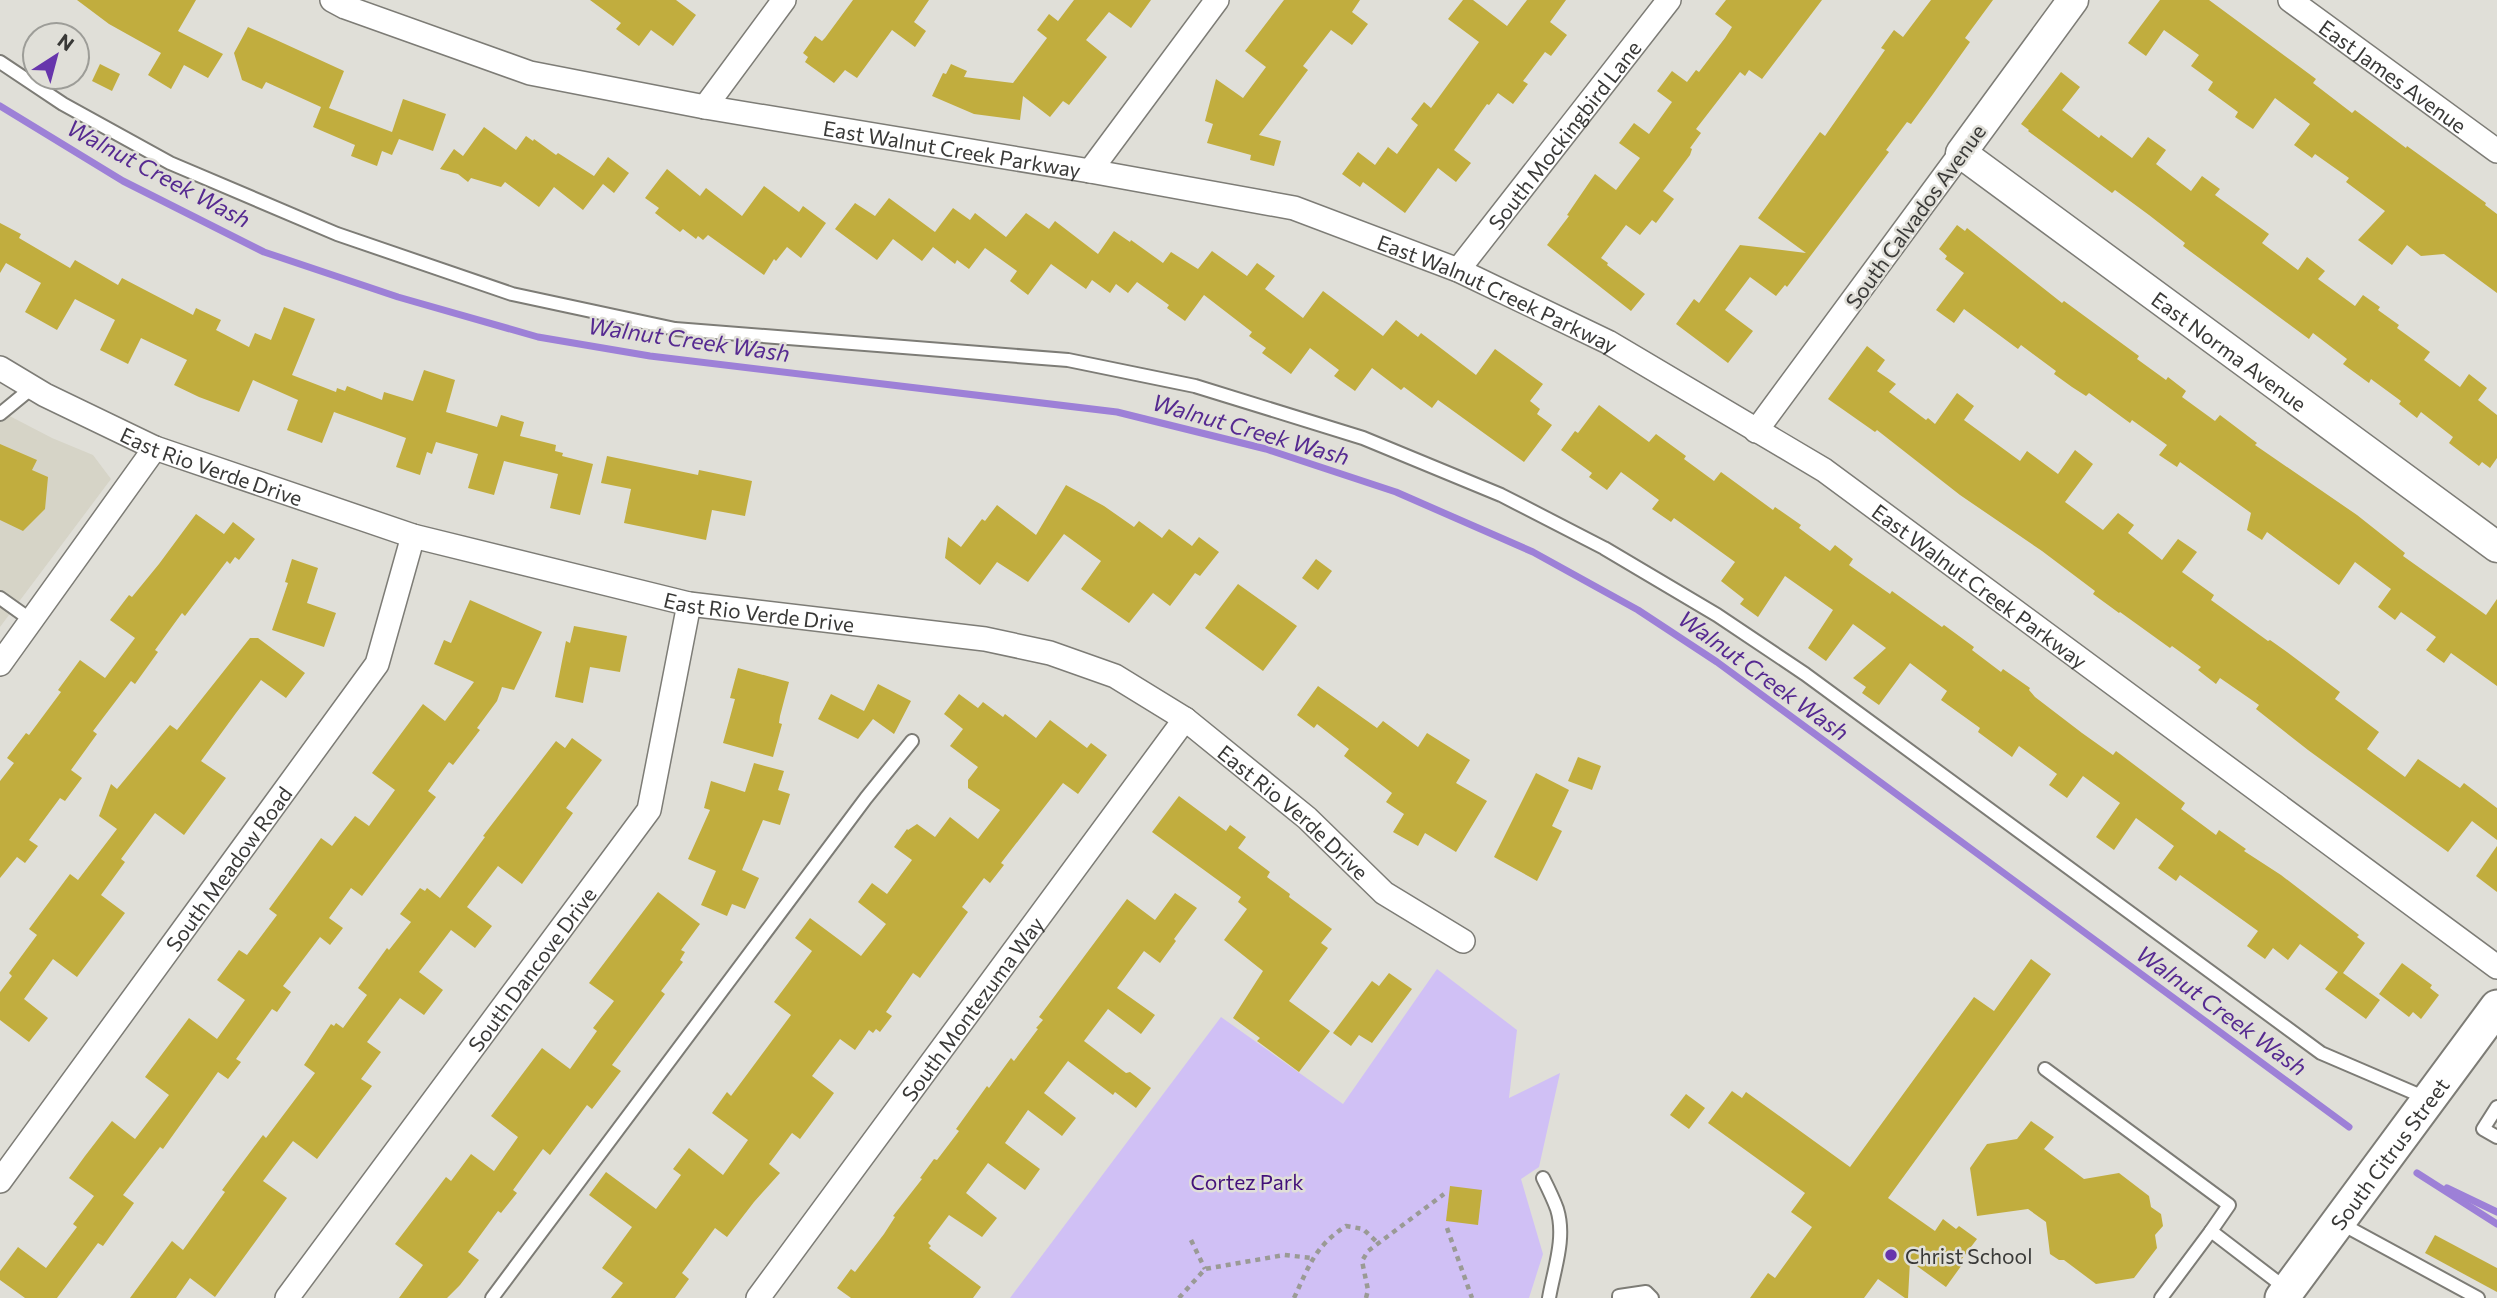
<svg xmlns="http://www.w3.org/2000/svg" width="2497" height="1298" viewBox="0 0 2497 1298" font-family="Commissioner,sans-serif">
	<rect width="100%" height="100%" fill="#e0dfd8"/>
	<!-- built -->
	<polygon fill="#d6d4c7" points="0,411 52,438 93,455 111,479 0,627"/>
	<!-- green -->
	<polygon fill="#d0c0f5" points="1437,969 1517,1030 1509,1098 1560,1073 1539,1167 1521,1179 1543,1254 1529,1298 1010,1298 1221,1017 1343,1104"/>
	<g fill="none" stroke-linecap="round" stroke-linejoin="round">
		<!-- stream -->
		<g stroke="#9d80d7" stroke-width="7">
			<polyline points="0,106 123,181 264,252 398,297 538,337 650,356 1117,412 1266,449 1396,492 1533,552 1638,610 1717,662 2349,1127"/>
			<polyline points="2417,1173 2497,1224"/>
			<polyline points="2447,1188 2497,1212"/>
		</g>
	</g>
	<!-- building -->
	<g fill="#c1ad3e">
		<polygon points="77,0 196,0 178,31 223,54 208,78 184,65 171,89 148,75 161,53 109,24"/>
		<polygon points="590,0 676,0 696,15 673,46 651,30 639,46 616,29 621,23"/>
		<polygon points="853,0 929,0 914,22 926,31 915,47 892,30 857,78 845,70 834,83 805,62 808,57 803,53 815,36 822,41 825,38"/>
		<polygon points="1074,0 1151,0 1131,28 1109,12 1086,40 1107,57 1069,105 1063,101 1050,117 1023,96 1020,120 974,114 932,96 943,73 946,74 951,64 967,71 964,77 1013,83 1047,38 1037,30 1049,14 1058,21"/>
		<polygon points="1284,0 1360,0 1352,12 1368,24 1352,45 1331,30 1303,66 1308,70 1259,135 1281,141 1274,166 1250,160 1251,155 1207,143 1213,124 1205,121 1216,79 1243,98 1266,67 1245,51"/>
		<polygon points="1463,0 1473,0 1507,26 1527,0 1566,0 1550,22 1567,35 1551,56 1545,52 1523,81 1528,84 1513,104 1498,93 1489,105 1487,104 1454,150 1471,163 1456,182 1438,168 1405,213 1363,182 1360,187 1342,174 1358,152 1375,165 1388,147 1397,154 1418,125 1411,119 1424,102 1431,108 1479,42 1448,19"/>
		<polygon points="1726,0 1822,0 1762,79 1749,70 1745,76 1740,72 1696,129 1701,133 1690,148 1692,149 1690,155 1663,191 1674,199 1656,223 1652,220 1640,235 1626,225 1601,258 1608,263 1607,265 1645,294 1631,311 1547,245 1569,216 1567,215 1595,174 1616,190 1640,158 1619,143 1634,123 1649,134 1672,102 1657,91 1672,71 1687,82 1696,70 1699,72 1725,38 1732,27 1715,14"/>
		<polygon points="1931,0 1993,0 1965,38 1970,42 1933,94 1911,124 1907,122 1886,150 1889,152 1787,287 1785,285 1776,296 1750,277 1725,310 1753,331 1728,363 1676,324 1694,299 1699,303 1740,245 1806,253 1758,218 1820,132 1825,136 1885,50 1881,48 1894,30 1903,37"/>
		<polygon points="2160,0 2209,0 2316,79 2313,83 2352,113 2355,110 2406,148 2407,146 2486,203 2485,205 2497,214 2497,293 2444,254 2421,256 2407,245 2392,265 2358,240 2385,211 2346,182 2349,178 2315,154 2312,158 2294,145 2310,124 2275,98 2253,129 2235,117 2238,112 2208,90 2213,82 2191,66 2199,55 2164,30 2146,56 2128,43"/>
		<polygon points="248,27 344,71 329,108 392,132 403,99 446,114 433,151 399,139 392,155 382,151 377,166 351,156 355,145 313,127 321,107 266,82 262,89 242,80 234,53"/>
		<polygon points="100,64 120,74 112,91 92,81"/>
		<polygon points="2061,72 2080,87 2062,110 2099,138 2101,135 2132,158 2148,137 2166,150 2156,164 2191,191 2202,176 2220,189 2215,195 2269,234 2262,243 2298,270 2307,257 2325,271 2318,279 2355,306 2363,295 2380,307 2378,310 2399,325 2397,328 2430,352 2424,360 2460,387 2469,374 2487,388 2478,400 2497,415 2497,458 2490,468 2482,462 2479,466 2449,443 2453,437 2421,412 2417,418 2399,404 2401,401 2371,379 2369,383 2343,364 2347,359 2313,333 2309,339 2183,246 2185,243 2149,215 2115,190 2112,193 2028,131 2029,130 2021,124"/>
		<polygon points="484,127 516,150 526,136 533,141 534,139 556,155 558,153 594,176 608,157 629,173 614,193 603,184 583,210 554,187 539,207 505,182 501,187 471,178 468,182 458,174 440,169 454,149 463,156"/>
		<polygon points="667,169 700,196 706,188 742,216 764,186 799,212 803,206 826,223 801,258 787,247 776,261 774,259 764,275 708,235 703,240 698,236 696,239 683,229 680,232 655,213 659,208 645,198"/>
		<polygon points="889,198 935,232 953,208 970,220 975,213 1006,237 1026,213 1049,229 1055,221 1098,254 1114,231 1130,242 1131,240 1163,263 1171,252 1198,269 1212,251 1247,276 1257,263 1275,276 1265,289 1303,318 1323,291 1383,336 1396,320 1418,337 1421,333 1476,375 1495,349 1543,384 1530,401 1540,409 1537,414 1552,425 1524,462 1438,400 1432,408 1404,387 1401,390 1372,368 1355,391 1334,376 1339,370 1310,348 1291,374 1262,353 1266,348 1249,336 1252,332 1204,295 1185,321 1167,308 1169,305 1137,282 1128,293 1116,284 1110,293 1092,280 1086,289 1051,264 1028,295 1010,281 1017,271 985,248 969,269 957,260 955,264 933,247 922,261 893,239 877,260 835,229 855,203 875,216"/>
		<polygon points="0,223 21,234 19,238 70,268 75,260 118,285 122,278 193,315 196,308 221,320 216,330 249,347 255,333 271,340 284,307 315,319 292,375 336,392 337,388 345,391 347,386 382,400 384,392 413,401 424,370 455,380 446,412 497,427 501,415 524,422 520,436 556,445 555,451 563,453 562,456 593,464 580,515 550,508 558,474 504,461 494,495 468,488 478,454 436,442 432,454 427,452 420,475 396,467 406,438 334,412 322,443 287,430 298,400 253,380 239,412 199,397 174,385 187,360 141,338 128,364 100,350 115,320 75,299 57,330 25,312 41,283 6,263 0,273"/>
		<polygon points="1957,225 1965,231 1967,228 2062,303 2064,301 2139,356 2137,359 2166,380 2168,377 2186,391 2182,397 2215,421 2220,415 2257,443 2255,445 2357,515 2405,553 2403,556 2486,615 2497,599 2497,686 2451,653 2444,663 2426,650 2436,637 2401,612 2395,620 2378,607 2391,589 2355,562 2339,585 2267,532 2262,540 2247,530 2251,513 2180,462 2177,467 2159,455 2167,445 2132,420 2130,423 2089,393 2086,396 2072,387 2054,374 2056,371 2021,345 2018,349 1964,309 1954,323 1936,310 1964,273 1945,259 1947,256 1939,249"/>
		<polygon points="1867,346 1885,360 1877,371 1896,384 1889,392 1926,420 1928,418 1935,424 1957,393 1974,406 1964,420 2020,461 2027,451 2058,474 2075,450 2093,464 2065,502 2103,530 2118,513 2134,525 2128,533 2162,560 2178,539 2197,552 2182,572 2214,595 2211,600 2268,641 2270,640 2287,652 2340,692 2335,699 2379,732 2367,749 2405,777 2418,759 2460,788 2464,783 2497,808 2497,840 2472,821 2448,852 2308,750 2256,709 2259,705 2220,678 2216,684 2198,670 2201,667 2172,646 2170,648 2120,612 2119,613 2093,594 2095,591 2042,551 1960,495 1877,430 1875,432 1828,399"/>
		<polygon points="1599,405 1649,442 1656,434 1686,456 1684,459 1714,481 1721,472 1773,510 1775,507 1801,525 1799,528 1830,551 1835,545 1853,559 1849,565 1890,594 1892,591 1942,627 1944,625 1974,647 1972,650 2001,672 2003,669 2030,688 2029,690 2035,697 2082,733 2113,755 2116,751 2185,803 2181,809 2216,835 2219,830 2246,849 2244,851 2281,875 2359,935 2357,937 2365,943 2343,973 2380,1000 2366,1019 2325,989 2338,972 2300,944 2288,960 2273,948 2265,959 2247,946 2258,931 2180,875 2176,881 2158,868 2174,846 2136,818 2114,850 2096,837 2120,803 2083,776 2067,798 2049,785 2057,774 2019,746 2012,757 1978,732 1980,728 1941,700 1947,691 1910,663 1879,705 1862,693 1866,687 1853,678 1886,648 1853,624 1826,661 1808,648 1833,610 1785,576 1758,617 1740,604 1744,599 1721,581 1735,562 1674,518 1671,522 1652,509 1659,500 1621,472 1607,490 1589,477 1592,473 1561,450 1575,431 1578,433"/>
		<polygon points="0,444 37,460 32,470 48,477 45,509 23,531 0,520"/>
		<polygon points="607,456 698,475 699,470 752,481 745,516 712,510 706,540 624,523 631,489 601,483"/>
		<polygon points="1066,485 1104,506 1134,527 1139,521 1162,538 1169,529 1192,546 1199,537 1219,552 1200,576 1195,573 1170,606 1153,593 1129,623 1081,589 1101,561 1064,534 1028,582 997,562 980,585 945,558 948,537 961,547 982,519 985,521 997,505 1036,535"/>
		<polygon points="196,514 224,534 233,522 255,539 239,560 235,557 230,564 227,561 185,616 182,613 155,650 158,652 135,684 131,681 93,731 97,734 71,770 82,778 65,801 60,798 29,840 38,846 25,863 17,857 0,878 0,781 14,763 7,758 26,733 29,735 61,692 58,690 80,660 105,678 135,638 110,620 129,595 132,597 159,564"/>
		<polygon points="292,559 318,568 307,603 336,613 324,647 272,630 288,583 285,582"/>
		<polygon points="1316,559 1332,571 1318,590 1302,578"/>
		<polygon points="1238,584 1297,626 1263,671 1205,628"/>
		<polygon points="470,600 542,632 514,690 502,687 497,701 477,728 480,730 453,765 449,762 428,791 436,797 362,896 351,888 329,918 343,928 330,945 320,937 283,986 291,992 277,1012 272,1009 236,1059 241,1062 228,1079 218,1072 163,1149 160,1147 123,1195 134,1203 103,1246 98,1243 57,1298 25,1298 0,1280 0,1271 18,1247 46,1268 77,1227 73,1224 94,1196 69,1178 85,1156 112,1121 135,1139 169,1095 145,1077 189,1018 217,1039 245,1000 217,980 239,950 247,955 277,915 269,909 305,860 321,838 332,846 355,816 369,826 395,790 372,773 423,704 445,721 474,682 434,664 444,640 451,643"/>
		<polygon points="574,626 627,636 620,672 590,667 583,703 555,697 566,641 570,643"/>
		<polygon points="250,638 258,638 305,673 286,698 261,680 236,713 201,761 226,778 184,835 155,813 121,859 125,862 101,895 125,913 77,977 53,959 24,999 48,1018 29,1042 0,1020 0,992 12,976 9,973 37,935 29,929 70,874 78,880 117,829 99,816 111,784 117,789 170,725 177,730"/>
		<polygon points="738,668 789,682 780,716 779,723 782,724 773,757 723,743 735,699 730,698"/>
		<polygon points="878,684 911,701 894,734 873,719 858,739 818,719 831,694 864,711"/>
		<polygon points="1318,686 1377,728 1383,721 1418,747 1427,733 1470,760 1456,783 1487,801 1456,852 1425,833 1418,846 1393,832 1404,814 1386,802 1392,793 1344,756 1349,749 1317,724 1314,728 1297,715"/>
		<polygon points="959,694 978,708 983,702 1003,717 1005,714 1036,738 1050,720 1087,748 1091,743 1107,755 1078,794 1063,783 1001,863 1004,865 990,883 984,878 962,907 968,912 930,964 920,978 913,973 886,1012 892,1016 880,1032 876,1029 873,1033 869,1030 855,1050 840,1039 812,1076 834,1093 800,1139 792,1133 769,1164 780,1173 754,1202 727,1237 715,1228 682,1273 689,1279 675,1298 611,1298 623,1283 602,1268 632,1227 589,1195 606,1172 656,1209 681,1175 673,1169 689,1148 723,1175 748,1140 712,1113 727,1092 731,1096 791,1015 774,1002 812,951 795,938 810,918 861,956 886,924 858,902 872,883 887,894 912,860 894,847 907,829 908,830 917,824 935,837 950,817 978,839 1000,810 968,788 968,780 978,767 950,746 963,729 944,714"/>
		<polygon points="572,738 602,760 566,808 573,813 522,884 498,866 467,907 492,926 475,948 451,930 419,972 443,990 424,1015 400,998 367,1042 381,1052 361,1079 372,1086 317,1159 293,1141 263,1181 287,1198 215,1297 190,1278 176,1298 130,1298 172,1241 183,1250 225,1192 222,1190 251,1151 263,1135 266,1138 315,1073 304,1065 331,1024 334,1026 336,1023 343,1028 367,995 358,988 387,948 389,950 411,922 400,914 420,888 425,891 427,888 440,898 485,837 483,836 556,741 565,748"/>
		<polygon points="1578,757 1601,766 1592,790 1568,781"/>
		<polygon points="754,763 784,771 778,790 790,794 780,825 763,820 742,870 759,878 745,909 732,904 727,916 701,905 716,871 688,859 710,810 704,808 711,781 745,792"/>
		<polygon points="1536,773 1569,790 1552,826 1562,831 1537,881 1494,857"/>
		<polygon points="1179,796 1226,831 1230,825 1246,837 1238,848 1270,872 1267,877 1290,894 1289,897 1332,929 1321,943 1328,948 1289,1001 1330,1031 1299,1072 1257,1041 1260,1038 1233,1018 1263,971 1224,940 1247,909 1238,902 1241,897 1152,832"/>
		<polygon points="2497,846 2497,892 2476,876"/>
		<polygon points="658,892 700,924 681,950 685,952 680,960 683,962 661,991 665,994 612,1065 621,1071 592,1109 587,1105 550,1155 543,1149 513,1190 517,1193 501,1213 498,1211 468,1252 479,1260 460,1285 447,1298 399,1298 423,1265 395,1244 446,1177 451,1181 471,1154 494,1171 518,1137 491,1116 542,1048 570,1069 597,1031 593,1028 614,1001 589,983"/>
		<polygon points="1175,893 1197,908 1174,939 1176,941 1160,963 1144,951 1117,988 1155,1015 1141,1034 1108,1009 1084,1041 1126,1073 1130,1072 1151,1088 1136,1108 1115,1092 1113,1095 1068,1061 1044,1093 1076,1118 1062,1136 1028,1110 1005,1143 1040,1169 1025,1190 988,1163 966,1193 997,1218 982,1237 949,1215 928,1243 931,1246 929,1248 981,1287 973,1298 851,1298 837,1288 851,1269 855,1272 884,1234 895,1217 893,1216 922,1179 920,1178 934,1159 937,1160 959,1131 956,1129 987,1086 989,1088 1011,1058 1014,1061 1038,1029 1036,1028 1043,1020 1039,1017 1127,899 1155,920"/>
		<polygon points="2031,959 2051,974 1888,1198 1935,1231 1943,1219 1956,1229 1959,1226 1977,1239 1961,1260 1964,1262 1946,1287 1910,1261 1908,1298 1905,1298 1878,1279 1864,1298 1750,1298 1768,1273 1775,1278 1812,1227 1791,1212 1805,1193 1708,1123 1732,1091 1742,1098 1746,1092 1850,1167 1974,997 1994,1011"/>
		<polygon points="2402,963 2432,985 2430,988 2439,995 2421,1019 2413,1012 2409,1017 2379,994"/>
		<polygon points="1389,973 1412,989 1372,1043 1359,1035 1351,1046 1333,1033 1372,981 1379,986"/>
		<polygon points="1686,1094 1705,1108 1689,1129 1670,1115"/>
		<polygon points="2031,1121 2054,1137 2044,1149 2084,1179 2119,1173 2149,1196 2151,1207 2161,1214 2163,1226 2155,1235 2157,1248 2134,1278 2096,1284 2064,1260 2059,1260 2050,1254 2046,1222 2028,1209 1977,1216 1970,1168 1987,1144 2017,1139"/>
		<polygon points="1450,1186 1482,1190 1478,1225 1446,1221"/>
		<polygon points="2435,1235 2497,1268 2497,1292 2425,1253"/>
	</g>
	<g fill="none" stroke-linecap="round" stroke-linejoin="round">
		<!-- service casing -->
		<g stroke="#7d7c76" stroke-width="16">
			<g id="service">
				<polyline points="0,62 63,104 170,163 337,234 512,294 675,329 1068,360 1195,386 1363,438 1501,495 1604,548 1717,615 1805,674 2321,1053 2426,1098"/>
				<polyline points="0,414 33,387"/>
				<polyline points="0,598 31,620"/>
				<polyline points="2045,1069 2229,1205 2211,1231 2288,1290"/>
				<polyline points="2497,1107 2483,1129 2497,1137"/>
				<path d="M1543,1178C1548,1188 1553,1198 1557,1209C1566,1238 1554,1269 1549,1298"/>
				<polyline points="2340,1223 2478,1298"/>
				<polyline points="492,1298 866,798 912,741"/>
				<polyline points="1619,1298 1619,1296 1646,1292 1652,1298"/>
				<polyline points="2161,1298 2211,1231"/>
			</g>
		</g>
		<!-- minor casing -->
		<g stroke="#7d7c76" stroke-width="26">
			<g id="minor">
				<path id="s1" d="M332,0L345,7L530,73L705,107L1090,171L1294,208L1458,270L1608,342L1824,470L2497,967"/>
				<path id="s2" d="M2290,0L2497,151"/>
				<polyline points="705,107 784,0"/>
				<polyline points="1090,171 1217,0"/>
				<path id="s3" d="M1458,270L1669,0"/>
				<path id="s4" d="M0,368L45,395L155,448L413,536L689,604L985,639L1050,653L1115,676L1185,719L1307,818L1384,893L1463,941"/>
				<polyline points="1756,431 1961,153"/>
				<polyline points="0,664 155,448"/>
				<path id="s5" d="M0,1181L377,664L413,536"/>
				<path id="s6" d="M287,1298L649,810L689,604"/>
				<path id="s7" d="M758,1298L1185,719"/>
			</g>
		</g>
		<!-- tertiary casing -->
		<g stroke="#7d7c76" stroke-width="33">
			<g id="tertiary">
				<path id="s8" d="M2073,0L1961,153L2497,547"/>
			</g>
		</g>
		<!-- secondary casing -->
		<g stroke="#7d7c76" stroke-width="37">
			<g id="secondary">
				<path id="s9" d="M2282,1298L2497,1007"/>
			</g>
		</g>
		<!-- path -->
		<g stroke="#9a9a95" stroke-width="4.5" stroke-dasharray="5 5" stroke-linecap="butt">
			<polyline points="1447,1228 1472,1298"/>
			<polyline points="1191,1240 1205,1269"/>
			<polyline points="1179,1298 1205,1269 1284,1255 1313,1258"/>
			<path d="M1294,1298C1309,1266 1315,1246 1346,1226L1363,1229L1378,1243"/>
			<polyline points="1366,1298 1368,1290 1362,1261 1368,1251 1444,1194"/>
		</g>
		<!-- service -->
		<use href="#service" stroke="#fff" stroke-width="12"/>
		<!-- minor -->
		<use href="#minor" stroke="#fff" stroke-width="23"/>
		<!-- tertiary -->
		<use href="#tertiary" stroke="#fff" stroke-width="30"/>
		<!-- secondary -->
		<use href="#secondary" stroke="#fff" stroke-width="33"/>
	</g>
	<!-- markers -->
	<circle fill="#6735ac" stroke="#e0dfd8" stroke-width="2.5" cx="1891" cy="1255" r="7"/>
	<g text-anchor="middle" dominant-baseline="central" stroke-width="5" stroke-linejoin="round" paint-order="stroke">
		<!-- street labels -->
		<g font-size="21" fill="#393937" stroke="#e0dfd8">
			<text stroke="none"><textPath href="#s2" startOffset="128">East James Avenue</textPath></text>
			<text stroke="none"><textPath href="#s3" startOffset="172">South Mockingbird Lane</textPath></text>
			<text stroke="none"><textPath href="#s1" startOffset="640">East Walnut Creek Parkway</textPath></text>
			<text transform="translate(1915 216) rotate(-54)">South Calvados Avenue</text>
			<text stroke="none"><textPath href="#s1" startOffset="1208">East Walnut Creek Parkway</textPath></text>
			<text stroke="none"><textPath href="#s8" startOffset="523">East Norma Avenue</textPath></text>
			<text stroke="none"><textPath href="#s4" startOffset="234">East Rio Verde Drive</textPath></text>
			<text stroke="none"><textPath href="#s1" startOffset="1774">East Walnut Creek Parkway</textPath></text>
			<text stroke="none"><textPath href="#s4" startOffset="802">East Rio Verde Drive</textPath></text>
			<text stroke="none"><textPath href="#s4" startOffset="1390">East Rio Verde Drive</textPath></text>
			<text stroke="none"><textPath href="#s5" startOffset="387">South Meadow Road</textPath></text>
			<text stroke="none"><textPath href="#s6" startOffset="410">South Dancove Drive</textPath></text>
			<text stroke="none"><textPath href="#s7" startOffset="360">South Montezuma Way</textPath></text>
			<text stroke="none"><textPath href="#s9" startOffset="180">South Citrus Street</textPath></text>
		</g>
		<!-- park labels -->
		<g font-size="21" fill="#43107a" stroke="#e0dfd8">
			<text x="1247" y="1181">Cortez Park</text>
		</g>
		<!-- poi labels -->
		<g font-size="21" fill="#393937" stroke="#e0dfd8" text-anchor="start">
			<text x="1905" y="1255">Christ School</text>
		</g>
		<!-- water labels -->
		<g font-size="23" font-style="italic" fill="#562a91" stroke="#e0dfd8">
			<text transform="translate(159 173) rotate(28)">Walnut Creek Wash</text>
			<text transform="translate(689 339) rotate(8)">Walnut Creek Wash</text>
			<text transform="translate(1251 429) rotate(16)">Walnut Creek Wash</text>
			<text transform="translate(1764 675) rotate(36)">Walnut Creek Wash</text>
			<text transform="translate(2222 1010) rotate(36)">Walnut Creek Wash</text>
		</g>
	</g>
	<!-- north arrow -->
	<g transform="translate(56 56) rotate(36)"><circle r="33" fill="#e0dfd8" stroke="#9d9d98" stroke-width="2"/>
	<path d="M0-5L12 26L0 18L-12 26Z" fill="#6735ac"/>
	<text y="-10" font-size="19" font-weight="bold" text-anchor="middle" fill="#393937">N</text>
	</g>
</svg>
